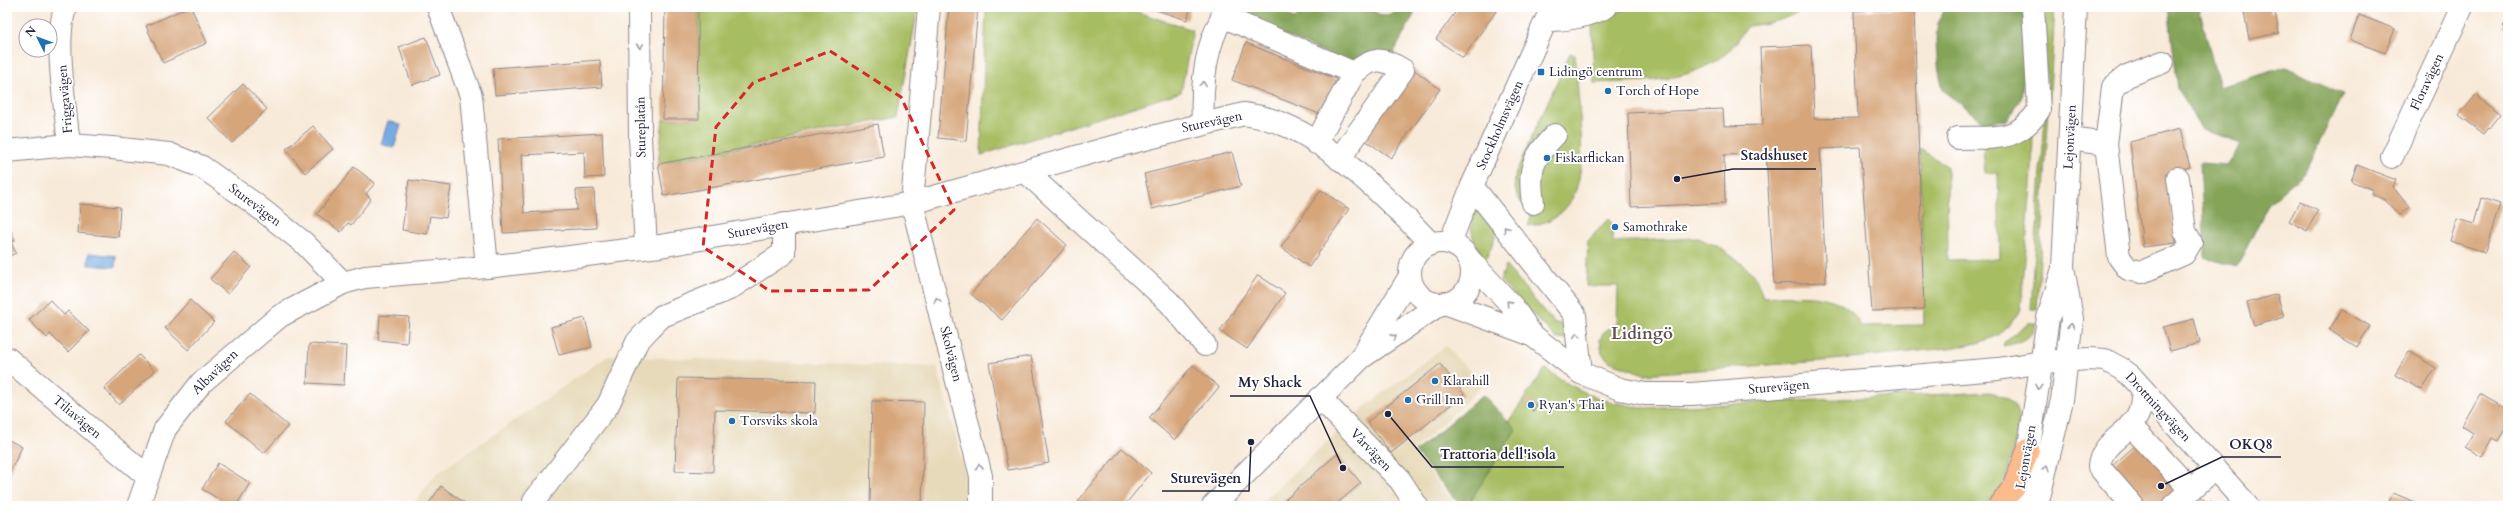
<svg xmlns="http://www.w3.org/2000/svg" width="2515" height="513" viewBox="0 0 2515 513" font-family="Cardo,serif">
	<rect width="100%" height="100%" fill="#fff"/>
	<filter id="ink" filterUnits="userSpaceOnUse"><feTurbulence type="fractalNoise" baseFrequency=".025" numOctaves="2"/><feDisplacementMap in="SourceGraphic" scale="8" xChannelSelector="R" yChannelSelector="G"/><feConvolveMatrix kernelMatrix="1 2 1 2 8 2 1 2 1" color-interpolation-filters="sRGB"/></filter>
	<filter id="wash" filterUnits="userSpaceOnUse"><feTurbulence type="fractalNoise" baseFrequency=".012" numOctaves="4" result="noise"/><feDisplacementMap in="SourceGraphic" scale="16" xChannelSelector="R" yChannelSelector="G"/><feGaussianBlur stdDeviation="0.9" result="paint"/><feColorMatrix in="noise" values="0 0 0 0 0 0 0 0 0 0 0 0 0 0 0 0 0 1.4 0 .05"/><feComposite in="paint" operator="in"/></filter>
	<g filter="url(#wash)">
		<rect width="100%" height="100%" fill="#f8ead9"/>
		<!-- built -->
		<g fill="#e7daba">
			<polygon points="1446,346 1483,385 1413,451 1456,506 1257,506 1367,405"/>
			<polygon points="608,356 937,367 972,498 969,506 412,506 435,475"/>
		</g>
		<!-- green -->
		<g fill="#a7bd62" stroke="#64704e">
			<polygon points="698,7 918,7 898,117 658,164 663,119 699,119"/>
			<polygon points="986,7 1121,7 1193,30 1181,92 981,155"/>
			<path d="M1629,7H1804C1788,21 1768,23 1748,26C1741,35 1733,48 1724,55C1686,84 1640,81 1594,83L1592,25Z"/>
			<polygon points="2045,7 2055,7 2037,309 2031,309 2047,91"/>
			<path d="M1570,53L1575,55C1577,76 1578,96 1580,117C1583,162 1587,219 1528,226L1532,214C1518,202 1512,191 1516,172Z"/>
			<path d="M2033,133L2032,172L2021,309L2016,317L1999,335L1981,342L1958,347L1822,361L1644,374L1609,361L1602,353L1600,339L1605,331L1617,324L1618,286H1586L1588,241L1608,219L1612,223L1613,242L1698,238L1719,247L1745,266L1756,278L1763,297C1796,295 1846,289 1860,326L1924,325L1920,149L1947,166L1948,260L2000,259L1998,173H1985L1983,146Z"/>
			<path d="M1475,199L1499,228L1486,259C1469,241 1469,222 1475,199Z"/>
			<polygon points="1506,266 1553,322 1568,326 1567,338 1557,339 1500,281"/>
			<path d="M2028,323H2036C2033,340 2018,343 2003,346L2005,341Z"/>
			<polygon points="1545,369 1570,385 1598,399 1641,408 1992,392 2009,400 2015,406 2020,421 2006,477 1999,490 1982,506 1467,506 1515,429 1508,422"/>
		</g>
		<!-- forest -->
		<g fill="#85a458" stroke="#54634a">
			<polygon points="1237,7 1281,7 1294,19 1305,7 1370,7 1381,16 1418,7 1392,56 1349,63 1233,13"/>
			<path d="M1946,7H2023L2025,73L2021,98L2007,120L1983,122L1943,90C1938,68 1929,26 1946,7Z"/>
			<polygon points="2168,7 2199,7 2219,87 2286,67 2343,94 2305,172 2269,203 2237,267 2205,257 2200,163 2226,165 2242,143 2202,130 2178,89"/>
			<polygon points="1483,395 1516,429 1467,506 1461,506 1415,452"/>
		</g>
		<!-- water -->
		<g fill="#76abe4" stroke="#4c6690">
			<polygon points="388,121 401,125 394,148 381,144"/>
			<polygon points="89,253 116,256 115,267 88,265"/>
		</g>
		<g id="blocks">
			<!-- building -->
			<g fill="#d6a67a">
				<polygon points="188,7 191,7 207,43 163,63 146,26"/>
				<polygon points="665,7 698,7 699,119 663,119"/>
				<polygon points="949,7 978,7 966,141 938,138"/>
				<polygon points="1147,7 1191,7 1187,20"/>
				<polygon points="1459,7 1499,7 1463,58 1436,39"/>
				<polygon points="2243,7 2269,7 2270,13 2275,12 2279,33 2249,39"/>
				<polygon points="1914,9 1924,309 1872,311 1860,147 1820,149 1826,282 1774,284 1766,154 1724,155 1725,203 1631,207 1628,113 1723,109 1724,126 1763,125 1760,47 1811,45 1814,119 1858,118 1854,11"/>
				<polygon points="2359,15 2395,29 2385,53 2350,40"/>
				<polygon points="2508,21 2508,32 2503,26"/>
				<polygon points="426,37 440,75 412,85 399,47"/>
				<polygon points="1246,43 1336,79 1322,115 1232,80"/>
				<polygon points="600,60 602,87 495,95 493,68"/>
				<polygon points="1413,69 1440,89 1391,158 1362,138"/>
				<polygon points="243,84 267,109 232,143 208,118"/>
				<polygon points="2476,95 2500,114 2484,134 2459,115"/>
				<polygon points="878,124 884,157 664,196 658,164"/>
				<polygon points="313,126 333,149 305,173 286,149"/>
				<polygon points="2180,129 2190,167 2167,173 2176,243 2143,247 2130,142"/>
				<polygon points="602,133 604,177 585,178 584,152 521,155 524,213 577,210 576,190 594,189 596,228 503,233 498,139"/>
				<polygon points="1232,152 1241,186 1152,209 1144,174"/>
				<polygon points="2357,165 2396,180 2393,187 2409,207 2399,215 2385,200 2371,194 2373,190 2351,181"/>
				<polygon points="354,167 375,183 366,194 371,199 351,225 348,223 341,232 317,214"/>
				<polygon points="409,180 451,186 446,218 430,216 427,234 402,230"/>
				<polygon points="1321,190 1349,209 1309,267 1281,247"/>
				<polygon points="2481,198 2500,204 2485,252 2450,241 2457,219 2474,224"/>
				<polygon points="2300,201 2318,210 2307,231 2289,221"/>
				<polygon points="80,204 120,207 118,237 78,233"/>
				<polygon points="1037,218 1067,245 1002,320 971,294"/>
				<polygon points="7,222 15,241 11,242 16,253 7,257"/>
				<polygon points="234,252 251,267 228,294 210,279"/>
				<polygon points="1258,275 1285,293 1247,349 1220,331"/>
				<polygon points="2277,294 2284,317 2254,326 2247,303"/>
				<polygon points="50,300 64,315 68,311 89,331 68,352 50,334 47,338 29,320"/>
				<polygon points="190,300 214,322 188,350 165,328"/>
				<polygon points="2342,310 2370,326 2357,347 2329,330"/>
				<polygon points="380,315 409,317 407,343 378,340"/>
				<polygon points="585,318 592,347 559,355 551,327"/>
				<polygon points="2194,319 2200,343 2170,351 2163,327"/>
				<polygon points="309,344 346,346 344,385 307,383"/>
				<polygon points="2409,351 2436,368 2422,390 2395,375"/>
				<polygon points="139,355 155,371 119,405 104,388"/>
				<polygon points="1031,356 1049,463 1008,470 989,363"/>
				<polygon points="1440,364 1464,394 1391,453 1367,422"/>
				<polygon points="1193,365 1219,387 1175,440 1149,418"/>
				<polygon points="678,378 816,381 815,413 715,410 713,472 675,471"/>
				<polygon points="250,394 288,426 264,453 226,421"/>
				<polygon points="2480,394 2508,410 2508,426 2499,441 2492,438 2482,457 2465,447 2473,433 2462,426"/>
				<polygon points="1528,400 1537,406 1533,411 1525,404"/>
				<polygon points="872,401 924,402 922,506 870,506"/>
				<polygon points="2147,435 2208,504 2211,501 2215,506 2146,506 2111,467"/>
				<polygon points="7,439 22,447 7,478"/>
				<polygon points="1122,448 1151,473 1124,506 1084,506 1078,501"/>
				<polygon points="1337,454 1361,483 1334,506 1278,506"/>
				<polygon points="218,463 250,483 236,506 230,506 202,489"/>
				<polygon points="441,486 469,506 427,506"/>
				<polygon points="2393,493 2425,506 2387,506"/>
			</g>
		</g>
	</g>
	<g filter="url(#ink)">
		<use href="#blocks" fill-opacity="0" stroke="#8d868a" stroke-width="1"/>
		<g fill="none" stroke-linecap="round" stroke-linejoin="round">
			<!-- minor casing -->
			<g stroke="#8d868a" stroke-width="24">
				<g id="minor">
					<path d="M66,7C53,36 66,111 69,145"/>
					<polyline points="438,7 471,96 487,267"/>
					<polyline points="639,7 640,138 646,247"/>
					<polyline points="929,7 912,203 981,476 981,506"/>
					<polyline points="1222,16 1354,73 1316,143"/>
					<path d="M1548,20C1567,20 1589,16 1606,7"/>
					<path d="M1203,123C1201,83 1205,40 1229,7"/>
					<path d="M1958,138C1994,137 2017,143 2039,110L2033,7"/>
					<polyline points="2070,139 2106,144 2119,257 2128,269 2142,272 2184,254 2191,242 2185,231 2178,178"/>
					<polyline points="2106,144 2113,87 2127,76 2163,62"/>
					<polyline points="7,151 69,145 112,148 169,154 202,167 252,202 304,243 343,283"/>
					<polyline points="2392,157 2462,7"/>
					<path d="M1339,159L1403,70C1381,57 1373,57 1354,73"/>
					<polyline points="1026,172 1169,302 1205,345"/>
					<polyline points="1472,186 1575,315 1581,373"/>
					<path d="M1533,203C1528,170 1532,158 1555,135"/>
					<circle cx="1441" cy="273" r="31"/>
					<polyline points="1450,243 1472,186 1552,7"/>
					<polyline points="1468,258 1513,307 1532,335 1581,373 1620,389 1645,394 1692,394 1998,369 2043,362 2089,359 2105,360 2120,368 2131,376 2248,506"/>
					<polyline points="1445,303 1532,335"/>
					<polyline points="1363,354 1410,276"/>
					<polyline points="7,358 147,476"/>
					<polyline points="1320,398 1400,480 1417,506"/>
					<polyline points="2130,425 2191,490 2214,469"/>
					<polyline points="534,501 608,405 637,342 648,330 662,316 729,289 784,253 784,224"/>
					<path d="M138,506L165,429L201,383L280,316L343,283L365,277L487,267L660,246L912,203L1101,150L1244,114C1258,116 1272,119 1285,125C1332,144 1395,206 1431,244"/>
					<polyline points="1213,506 1361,358 1440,304"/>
					<polyline points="2017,506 2023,487 2048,318 2062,272"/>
					<polyline points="2037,506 2062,400 2072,319 2063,267 2076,7"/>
					<path d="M2133,506L2099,467C2101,440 2131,435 2139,412C2142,405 2142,397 2143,390"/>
					<polyline points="2173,506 2191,490"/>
				</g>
			</g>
			<!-- major casing -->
			<g stroke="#8d868a" stroke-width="24">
				<polyline id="major" points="2000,506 2015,485 2028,450"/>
			</g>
			<!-- minor -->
			<use href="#minor" stroke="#fff" stroke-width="22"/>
			<!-- major -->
			<use href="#major" stroke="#fbbb8c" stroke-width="22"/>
		</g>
		<!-- one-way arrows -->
		<defs><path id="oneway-chevron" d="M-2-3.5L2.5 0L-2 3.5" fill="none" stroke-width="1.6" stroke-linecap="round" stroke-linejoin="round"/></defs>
		<g stroke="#9c9ca7">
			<use href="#oneway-chevron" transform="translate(640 46) rotate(88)"/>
			<use href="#oneway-chevron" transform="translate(1203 84) rotate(-82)"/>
			<use href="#oneway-chevron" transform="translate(1506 229) rotate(-128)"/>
			<use href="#oneway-chevron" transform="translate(937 300) rotate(-105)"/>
			<use href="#oneway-chevron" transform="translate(1509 303) rotate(-132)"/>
			<use href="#oneway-chevron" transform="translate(2071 326) rotate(-84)"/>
			<use href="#oneway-chevron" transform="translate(1577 335) rotate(-96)"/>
			<use href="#oneway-chevron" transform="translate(1394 337) rotate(-33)"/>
			<use href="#oneway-chevron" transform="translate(2038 387) rotate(100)"/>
			<use href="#oneway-chevron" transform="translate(979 467) rotate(-103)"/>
			<use href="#oneway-chevron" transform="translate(2046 468) rotate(-77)"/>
		</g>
	</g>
	<!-- marked area -->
	<path fill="none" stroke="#d62828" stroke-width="3" stroke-dasharray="8 5" stroke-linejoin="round" d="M830,51L901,97L954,210L869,290L770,291L703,247L716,127L753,83Z"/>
	<!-- markers -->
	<g fill="#1f6fb2" stroke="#fff" stroke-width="1.5">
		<rect x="1537" y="68" width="8" height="8" rx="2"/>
		<circle cx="1608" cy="91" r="4"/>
		<circle cx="1547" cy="158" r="4"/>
		<circle cx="1615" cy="227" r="4"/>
		<circle cx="1435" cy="381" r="4"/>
		<circle cx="1408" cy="400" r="4"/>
		<circle cx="1531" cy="405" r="4"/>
		<circle cx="732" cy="421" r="4"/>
	</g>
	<g text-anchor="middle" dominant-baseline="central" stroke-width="4" stroke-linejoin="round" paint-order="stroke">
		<!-- poi labels -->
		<g font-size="13" fill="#22223b" stroke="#fff" text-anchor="start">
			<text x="1549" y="72">Lidingö centrum</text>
			<text x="1616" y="91">Torch of Hope</text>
			<text x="1555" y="158">Fiskarflickan</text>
			<text x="1623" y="227">Samothrake</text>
			<text x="1443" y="381">Klarahill</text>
			<text x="1416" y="400">Grill Inn</text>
			<text x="1539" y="405">Ryan's Thai</text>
			<text x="740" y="421">Torsviks skola</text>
		</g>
		<!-- street labels -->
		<g font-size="13" fill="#22223b" stroke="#fff">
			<text transform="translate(2427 82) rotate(-65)">Floravägen</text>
			<text transform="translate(65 99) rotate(-95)">Friggavägen</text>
			<text transform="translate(1212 122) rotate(-12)">Sturevägen</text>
			<text transform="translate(1500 125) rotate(-66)">Stockholmsvägen</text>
			<text transform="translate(641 127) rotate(-91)">Stureplatån</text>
			<text transform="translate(2070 137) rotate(-87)">Lejonvägen</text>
			<text transform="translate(255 205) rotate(37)">Sturevägen</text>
			<text transform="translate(758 229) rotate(-10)">Sturevägen</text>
			<text transform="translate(951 354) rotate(76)">Skolvägen</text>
			<text transform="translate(215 372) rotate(-44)">Albavägen</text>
			<text transform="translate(1779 387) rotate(-5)">Sturevägen</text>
			<text transform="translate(2158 407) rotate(47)">Drottningvägen</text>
			<text transform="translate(77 417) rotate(40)">Tiliavägen</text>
			<text transform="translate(1371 450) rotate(46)">Vårvägen</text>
			<text transform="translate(2026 457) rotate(-80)">Lejonvägen</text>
		</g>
		<!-- district labels -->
		<g font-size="17" font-weight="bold" fill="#615051" stroke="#fff">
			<text x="1642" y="333">Lidingö</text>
		</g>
	</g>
	<!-- callouts -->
	<path fill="none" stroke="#22223b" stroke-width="1.5" d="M1677 179L1733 169H1816M1343 468L1310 396H1230M2161 486L2222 457H2281M1388 414L1432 467H1564M1251 442L1249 491H1162"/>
	<g fill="#22223b" stroke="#fff" stroke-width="1.5">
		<circle cx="1677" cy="179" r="4"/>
		<circle cx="1343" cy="468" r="4"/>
		<circle cx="2161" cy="486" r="4"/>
		<circle cx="1388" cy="414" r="4"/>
		<circle cx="1251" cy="442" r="4"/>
	</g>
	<g font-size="14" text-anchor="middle" font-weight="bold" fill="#22223b" stroke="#fff" stroke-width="4" stroke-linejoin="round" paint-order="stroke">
		<text x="1774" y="160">Stadshuset</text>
		<text x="1270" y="387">My Shack</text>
		<text x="2251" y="449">OKQ8</text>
		<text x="1498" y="459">Trattoria dell'isola</text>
		<text x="1206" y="483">Sturevägen</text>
	</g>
	<!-- margin -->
	<rect width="2515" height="513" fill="none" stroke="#fff" stroke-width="24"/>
	<!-- north arrow -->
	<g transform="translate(38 38) rotate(312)"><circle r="19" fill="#ffffff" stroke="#a7a7b1"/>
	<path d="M0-3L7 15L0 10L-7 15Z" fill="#1f6fb2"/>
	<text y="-6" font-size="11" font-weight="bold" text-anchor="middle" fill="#22223b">N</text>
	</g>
</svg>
